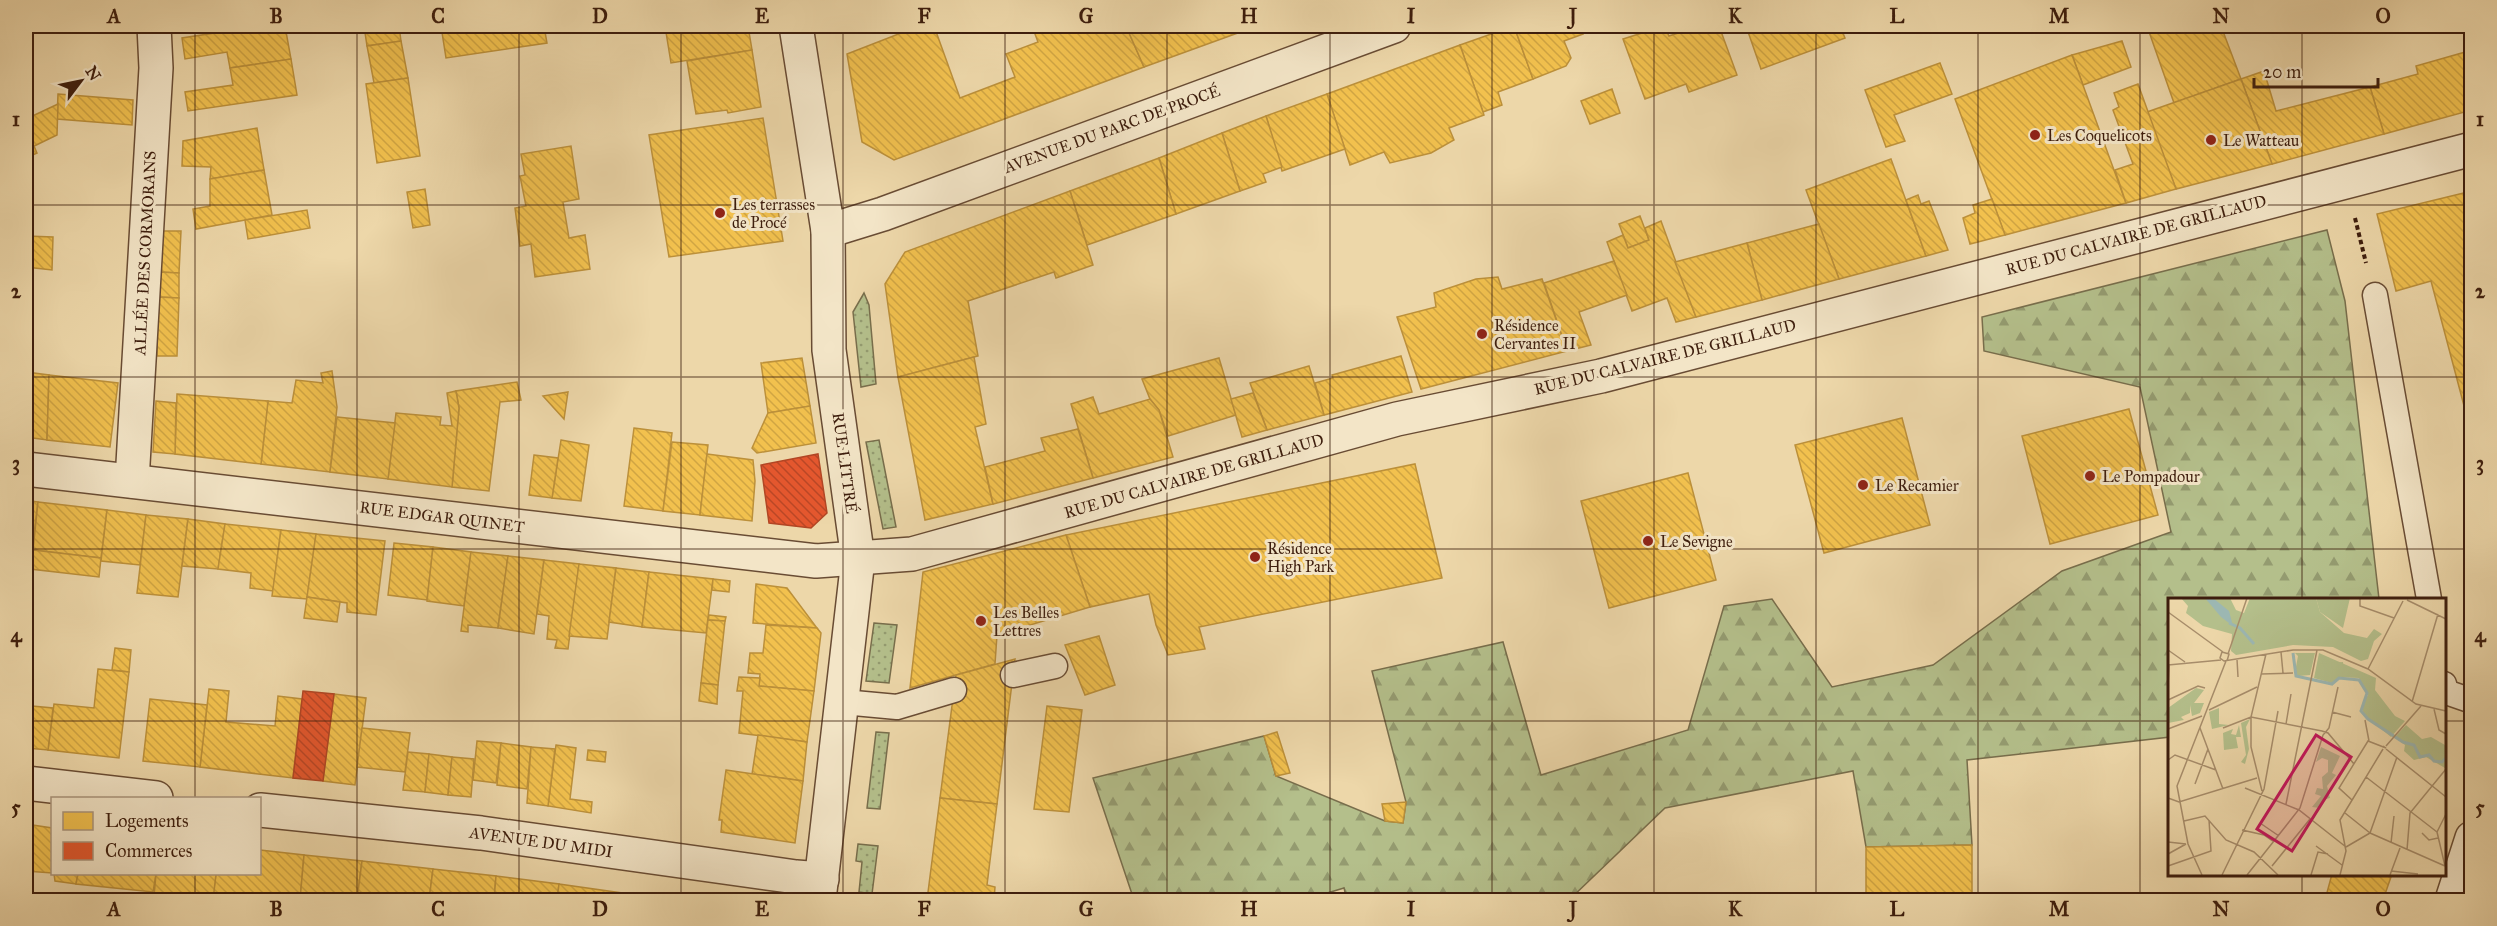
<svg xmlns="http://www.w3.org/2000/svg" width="2497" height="926" viewBox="0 0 2497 926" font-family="'IM FELL Great Primer',serif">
	<defs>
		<pattern id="grass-dots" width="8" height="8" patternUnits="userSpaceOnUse" patternTransform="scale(1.5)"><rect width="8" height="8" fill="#b4bf8b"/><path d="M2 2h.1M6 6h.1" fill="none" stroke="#949b70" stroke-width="1.8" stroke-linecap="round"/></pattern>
		<pattern id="forest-firs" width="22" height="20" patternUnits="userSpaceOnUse" patternTransform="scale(1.5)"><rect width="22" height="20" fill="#b4bf8b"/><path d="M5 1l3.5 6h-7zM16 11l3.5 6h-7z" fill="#949b70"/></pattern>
		<pattern id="homes-back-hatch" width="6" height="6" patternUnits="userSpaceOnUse" patternTransform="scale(1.5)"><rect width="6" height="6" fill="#f2c14e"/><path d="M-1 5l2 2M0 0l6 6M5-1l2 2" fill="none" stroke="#d0a543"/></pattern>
		<pattern id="shops-back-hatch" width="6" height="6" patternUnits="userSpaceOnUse" patternTransform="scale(1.5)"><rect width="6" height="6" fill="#e4572e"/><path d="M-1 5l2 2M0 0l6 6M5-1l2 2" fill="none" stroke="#ba4726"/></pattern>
	</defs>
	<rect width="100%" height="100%" fill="#edd7a9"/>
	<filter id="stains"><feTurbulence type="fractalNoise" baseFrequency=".00333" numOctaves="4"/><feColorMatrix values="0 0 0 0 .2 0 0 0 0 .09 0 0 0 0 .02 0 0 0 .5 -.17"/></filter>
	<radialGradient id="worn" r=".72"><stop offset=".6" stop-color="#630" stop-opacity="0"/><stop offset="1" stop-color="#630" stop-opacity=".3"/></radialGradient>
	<!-- grass -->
	<g fill="url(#grass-dots)" stroke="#786e4c" stroke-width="1.5">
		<polygon points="864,293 869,305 876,384 861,387 853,312"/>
		<polygon points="879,440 896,527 883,529 866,442"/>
		<polygon points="874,623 897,625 889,683 866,681"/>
		<polygon points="876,732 889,733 880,809 867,808"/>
		<polygon points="858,844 878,846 872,894 859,892 862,862 856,861"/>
	</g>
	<!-- forest -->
	<polygon fill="url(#forest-firs)" stroke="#786e4c" stroke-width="1.5" points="2327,230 2345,301 2379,599 2170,599 2170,737 1967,760 1972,845 1866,847 1853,771 1665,808 1569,900 1347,900 1344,888 1304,900 1134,900 1093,778 1264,736 1276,776 1385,821 1403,823 1406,802 1372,671 1503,642 1541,775 1688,730 1724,606 1772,599 1832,687 1933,665 2062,571 2171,532 2140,387 1984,351 1982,317"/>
	<!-- homes -->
	<g fill="url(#homes-back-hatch)" stroke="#bc903a" stroke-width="1.5">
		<polygon points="261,26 285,26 291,59 230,68 227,52 185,59 182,38"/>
		<polygon points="364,26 399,26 401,41 367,46"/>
		<polygon points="441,26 544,26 547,43 446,58"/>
		<polygon points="665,26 748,26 752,50 671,63"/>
		<polygon points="856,26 876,26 858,33"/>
		<polygon points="919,26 934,26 960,98 1015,77 1006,54 1038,42 1032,26 1126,26 1144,67 894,160 862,142 847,54"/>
		<polygon points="1126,26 1257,26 1144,67"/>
		<polygon points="1514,26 1533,79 1498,92 1502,105 1483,112 1460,45"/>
		<polygon points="1514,26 1579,26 1583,34 1564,41 1571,58 1566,66 1533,79"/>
		<polygon points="1664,26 1669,36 1693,28 1692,26 1719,26 1737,75 1689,92 1686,84 1645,99 1623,39"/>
		<polygon points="1746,26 1840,26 1845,38 1761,69"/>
		<polygon points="2147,26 2221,26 2241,79 2174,103"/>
		<polygon points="401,41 408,78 374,83 367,46"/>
		<polygon points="2122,41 2131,67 2083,85 2072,55"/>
		<polygon points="1460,45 1484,115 1449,128 1454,140 1431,153 1390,163 1384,152 1350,165 1327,94"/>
		<polygon points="752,50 761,107 728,113 727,110 696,114 687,61"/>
		<polygon points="2469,51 2472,56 2472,110 2384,134 2370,87 2418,74 2416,66"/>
		<polygon points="2072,55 2126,203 2005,235 1955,99"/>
		<polygon points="291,59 297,95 188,111 185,92 233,85 230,68"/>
		<polygon points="1940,63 1952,94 1894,115 1905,141 1886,147 1865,90"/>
		<polygon points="2264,71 2276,111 2370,87 2384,134 2272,164 2241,79"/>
		<polygon points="408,78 420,156 377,163 366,84"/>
		<polygon points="2241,79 2272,164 2176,189 2147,112"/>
		<polygon points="2138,84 2176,189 2126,203 2115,170 2133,164 2113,110 2119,107 2114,93"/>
		<polygon points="1612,89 1620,113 1590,124 1581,101"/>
		<polygon points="58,94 133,100 132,125 57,119"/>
		<polygon points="1327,94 1345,149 1282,171 1266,116"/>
		<polygon points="58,104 57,135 26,150 26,119"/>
		<polygon points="1266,116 1282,167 1263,174 1266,182 1240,191 1222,133"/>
		<polygon points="763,118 783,241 669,257 649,135"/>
		<polygon points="257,128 264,170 210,179 211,167 182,166 183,141"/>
		<polygon points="1222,133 1240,191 1176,214 1159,158"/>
		<polygon points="34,146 37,153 28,157 26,150"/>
		<polygon points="571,146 579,199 563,202 569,238 585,235 590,269 535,277 531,244 520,246 515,208 526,206 520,176 525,175 521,154"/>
		<polygon points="1159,158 1176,214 1087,245 1070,191"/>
		<polygon points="1891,159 1926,256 1839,279 1806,190"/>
		<polygon points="264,170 272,215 196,229 193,209 210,206 210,179"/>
		<polygon points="425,189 430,225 413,228 407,192"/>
		<polygon points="1070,191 1093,265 1056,278 1054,272 968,301 978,356 898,377 885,284 905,252"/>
		<polygon points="2472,191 2472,436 2431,281 2396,291 2377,214"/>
		<polygon points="1918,195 1921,204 1929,201 1948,250 1926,256 1906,200"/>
		<polygon points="1992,199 2005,235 1970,244 1963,218 1975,213 1973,205"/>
		<polygon points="307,210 310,228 248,239 245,220"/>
		<polygon points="1640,216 1649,240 1628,248 1619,224"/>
		<polygon points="1661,221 1696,317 1676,322 1667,298 1632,311 1607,242 1623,235 1628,248 1649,240 1645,228"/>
		<polygon points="1819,224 1839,279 1762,300 1747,243"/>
		<polygon points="161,231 181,231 179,273 159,272"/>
		<polygon points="26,236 53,237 52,270 26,267"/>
		<polygon points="1747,243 1762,300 1696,317 1675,262"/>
		<polygon points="1614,261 1627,295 1579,312 1591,345 1567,351 1544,283"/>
		<polygon points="159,272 179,273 179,298 158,297"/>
		<polygon points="1498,277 1502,289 1542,279 1567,351 1421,389 1397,317 1436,307 1434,293 1476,279"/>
		<polygon points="158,297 179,298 177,356 157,356"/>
		<polygon points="1401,356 1412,392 1324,415 1315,383 1333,378 1332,375"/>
		<polygon points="974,357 986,424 975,427 993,504 925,520 898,377"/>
		<polygon points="802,358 810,406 768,413 761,363"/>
		<polygon points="1219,358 1236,415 1168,436 1159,410 1150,399 1142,379"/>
		<polygon points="1309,366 1324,415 1267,430 1250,383"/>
		<polygon points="332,371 337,407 330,472 261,464 268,401 292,403 296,380 323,383 321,373"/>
		<polygon points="26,372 49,375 47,440 26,437"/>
		<polygon points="49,375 118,383 110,447 47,440"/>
		<polygon points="517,382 521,400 500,402 489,491 452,487 459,408 456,391"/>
		<polygon points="456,391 459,408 452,487 388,479 396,413 441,417 440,425 452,426 447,393"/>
		<polygon points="568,392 564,419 543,396"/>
		<polygon points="1253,393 1267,430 1242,437 1231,399"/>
		<polygon points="177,394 268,401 261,464 175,454"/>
		<polygon points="1093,397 1099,414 1150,399 1159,410 1173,457 1093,478 1071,404"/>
		<polygon points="156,401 176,403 175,454 153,452"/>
		<polygon points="810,406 816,443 757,453 752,448 768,413"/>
		<polygon points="2129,409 2158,515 2050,544 2022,436"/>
		<polygon points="337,417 395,423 388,479 330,472"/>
		<polygon points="1902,418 1930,525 1824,553 1795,445"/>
		<polygon points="634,428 672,433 663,511 624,506"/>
		<polygon points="1078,429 1093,478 993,504 985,467 1045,451 1041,438"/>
		<polygon points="561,440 589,445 581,501 552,498"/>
		<polygon points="672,442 708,445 700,515 663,511"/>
		<polygon points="707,454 753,460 755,481 752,521 700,515"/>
		<polygon points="534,455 558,458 552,498 529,495"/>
		<polygon points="1415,464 1442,578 1199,627 1205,649 1168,655 1156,625 1149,594 1090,607 1066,535"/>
		<polygon points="1688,473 1716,580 1609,608 1581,501"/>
		<polygon points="26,500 38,502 31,559 26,558"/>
		<polygon points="38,502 107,510 101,558 33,550"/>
		<polygon points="107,510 146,515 140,565 101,561"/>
		<polygon points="146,515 188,519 178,597 137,593"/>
		<polygon points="188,519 225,524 218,569 182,566"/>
		<polygon points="225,524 281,530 273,591 250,588 251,573 218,569"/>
		<polygon points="281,530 316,534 307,599 272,596"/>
		<polygon points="316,534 385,541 376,615 347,612 347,603 307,597"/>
		<polygon points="1066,535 1090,607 997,635 995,664 910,688 923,572"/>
		<polygon points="394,543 433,547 427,600 388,595"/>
		<polygon points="433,547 471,552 464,606 427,601"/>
		<polygon points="33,550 101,558 99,577 30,569"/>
		<polygon points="471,552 508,556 498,628 468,625 468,632 461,631"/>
		<polygon points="508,556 544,560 534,634 498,628"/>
		<polygon points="26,558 31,559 30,573 26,573"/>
		<polygon points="544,560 579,564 568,649 555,648 557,640 547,639 549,616 537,614"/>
		<polygon points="579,564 616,568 607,639 569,636"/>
		<polygon points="616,568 649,572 642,627 609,622"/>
		<polygon points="649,572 713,579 706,633 642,627"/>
		<polygon points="713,579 730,581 729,592 712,590"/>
		<polygon points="756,584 787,588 817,628 753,623"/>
		<polygon points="307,597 340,602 337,622 304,618"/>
		<polygon points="709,615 726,617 725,621 708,620"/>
		<polygon points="708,620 725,621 718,685 701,683"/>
		<polygon points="766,625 817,628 821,633 814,691 759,686 760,674 748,673 750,653 763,653"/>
		<polygon points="1099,636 1115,685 1085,695 1065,645"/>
		<polygon points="115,648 131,650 129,672 112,670"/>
		<polygon points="1015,659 997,804 940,798 956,675"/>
		<polygon points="98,669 129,672 119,758 48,750 54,704 94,708"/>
		<polygon points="739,677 760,678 759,686 814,691 807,742 739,733 743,691 737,691"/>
		<polygon points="701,683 718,685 717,704 699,701"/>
		<polygon points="209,689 229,691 226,722 275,726 278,696 302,699 293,778 200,767"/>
		<polygon points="334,694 366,698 355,785 323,781"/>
		<polygon points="150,699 207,705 200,767 143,761"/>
		<polygon points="26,705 32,706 27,748 26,748"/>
		<polygon points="32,706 53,708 48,750 27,748"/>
		<polygon points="1047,706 1082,710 1069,812 1034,809"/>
		<polygon points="362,728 410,733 405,772 357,767"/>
		<polygon points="1277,732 1290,773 1276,776 1264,736"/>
		<polygon points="758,735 807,742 803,781 752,774"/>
		<polygon points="477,741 501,743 496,783 473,780"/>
		<polygon points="501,743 531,747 527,789 497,785"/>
		<polygon points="556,745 576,748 570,799 592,802 591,813 548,806"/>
		<polygon points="531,747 555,749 548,806 527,803"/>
		<polygon points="588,750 606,752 605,762 587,760"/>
		<polygon points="408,752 429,754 425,792 403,790"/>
		<polygon points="429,754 452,757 448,795 425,792"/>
		<polygon points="452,757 474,759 471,797 448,795"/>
		<polygon points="726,770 803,781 795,843 721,832 722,820 719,820"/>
		<polygon points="940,798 997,804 987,885 995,887 994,900 927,900"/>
		<polygon points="1406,802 1403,823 1385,821 1382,804"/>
		<polygon points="26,824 52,828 52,873 26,871"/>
		<polygon points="1972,845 1972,900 1866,900 1866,847"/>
		<polygon points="260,850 304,855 300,900 250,900 213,896 216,874 260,874"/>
		<polygon points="304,855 362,861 357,900 300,900"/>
		<polygon points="362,861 433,869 429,900 357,900"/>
		<polygon points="433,869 496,876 494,900 429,900"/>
		<polygon points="54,874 78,874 76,884 55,881"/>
		<polygon points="78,874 156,874 153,892 76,884"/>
		<polygon points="156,874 216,874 213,900 154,896"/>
		<polygon points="2332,874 2392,874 2383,900 2325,900"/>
		<polygon points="496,876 559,884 557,900 494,900"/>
		<polygon points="559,884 636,895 635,900 557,900"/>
		<polygon points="636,895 674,900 635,900"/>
	</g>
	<!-- shops -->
	<g fill="url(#shops-back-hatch)" stroke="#b24624" stroke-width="1.5">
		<polygon points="818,454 827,513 811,528 769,523 761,465"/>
		<polygon points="303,691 334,694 323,781 293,778"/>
	</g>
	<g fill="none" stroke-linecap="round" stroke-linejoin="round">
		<!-- lane casing -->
		<g stroke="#694c34" stroke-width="27">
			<g id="lane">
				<polyline points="2375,295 2429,599"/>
				<polyline points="1013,675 1055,666"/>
				<polyline points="2444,684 2446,692 2472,701"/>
				<polyline points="843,702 897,707 954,690"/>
			</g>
		</g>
		<!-- street casing -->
		<g stroke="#694c34" stroke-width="36">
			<g id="street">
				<polyline points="796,26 828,231 829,350 858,559 819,900"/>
				<polyline points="828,231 883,214 1394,26"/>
				<polyline points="26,469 816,561 912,554 1397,419 1601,376 2472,149"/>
				<polyline points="132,481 156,68 154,26"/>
				<polyline points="26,783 156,798"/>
				<polyline points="260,810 481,833 796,877 822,879"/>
				<polyline points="2452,900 2472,838"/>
			</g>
		</g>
		<!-- path -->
		<polyline stroke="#3d1d0d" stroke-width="4" stroke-dasharray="4.5 3" stroke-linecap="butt" points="2355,218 2366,263"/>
		<!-- lane -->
		<use href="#lane" stroke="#f3e5c7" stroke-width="24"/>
		<!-- street -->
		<use href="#street" stroke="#f3e5c7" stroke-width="33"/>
	</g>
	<!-- grid -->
	<path fill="none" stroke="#3d1d0d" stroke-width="1.5" stroke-opacity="0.55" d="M195,26V798M357,26V900M519,26V900M681,26V900M843,26V900M1005,26V900M1167,26V900M1330,26V900M1492,26V900M1654,26V900M1816,26V900M1978,26V900M2140,26V900M2302,26V599M26,205H2472M26,377H2472M26,549H2472M26,721H2170M2444,721H2472M195,874V900M2302,874V900"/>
	<!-- markers -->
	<g fill="#8f2418" stroke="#f3e5c7" stroke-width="2">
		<circle cx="2035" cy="135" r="6"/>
		<circle cx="2211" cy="140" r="6"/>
		<circle cx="720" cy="213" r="6"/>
		<circle cx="1482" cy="334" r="6"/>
		<circle cx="2090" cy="476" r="6"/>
		<circle cx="1863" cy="485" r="6"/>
		<circle cx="1648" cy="541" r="6"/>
		<circle cx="1255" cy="557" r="6"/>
		<circle cx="981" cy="621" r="6"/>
	</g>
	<g text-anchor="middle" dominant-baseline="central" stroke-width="6" stroke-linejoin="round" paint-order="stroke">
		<!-- street labels -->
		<g font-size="16" fill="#3d1d0d" stroke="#f3e5c7">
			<text transform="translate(1112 129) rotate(-20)">AVENUE DU PARC DE PROCÉ</text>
			<text transform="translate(2136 235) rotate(-15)">RUE DU CALVAIRE DE GRILLAUD</text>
			<text transform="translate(145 253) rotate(-87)">ALLÉE DES CORMORANS</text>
			<text transform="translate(1665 357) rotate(-14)">RUE DU CALVAIRE DE GRILLAUD</text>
			<text transform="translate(845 463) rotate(82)">RUE LITTRÉ</text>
			<text transform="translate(1194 476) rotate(-16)">RUE DU CALVAIRE DE GRILLAUD</text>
			<text transform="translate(442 517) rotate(7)">RUE EDGAR QUINET</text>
			<text transform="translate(541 842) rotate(8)">AVENUE DU MIDI</text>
		</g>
		<!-- poi labels -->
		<g font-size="16" fill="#3d1d0d" stroke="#f3e5c7" text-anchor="start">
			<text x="2047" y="135">Les Coquelicots</text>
			<text x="2223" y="140">Le Watteau</text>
			<text x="732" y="204">Les terrasses<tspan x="732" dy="18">de Procé</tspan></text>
			<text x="1494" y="325">Résidence<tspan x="1494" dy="18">Cervantes II</tspan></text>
			<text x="2102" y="476">Le Pompadour</text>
			<text x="1875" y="485">Le Recamier</text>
			<text x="1660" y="541">Le Sevigne</text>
			<text x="1267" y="548">Résidence<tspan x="1267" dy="18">High Park</tspan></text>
			<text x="993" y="612">Les Belles<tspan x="993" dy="18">Lettres</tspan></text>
		</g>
	</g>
	<!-- overview -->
	<g transform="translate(2168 598)">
		<rect width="278" height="278" fill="#edd7a9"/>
		<path d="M153,149L172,158L164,175L168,177L159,188L162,200L155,202L152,210L144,209L153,198L147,196L149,190L155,191L154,179L160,174V162L154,160L148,164Z" fill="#b4bf8b"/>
		<path d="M13,0H62L68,12L76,15L82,0H148L152,14L176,35L199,40L206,31L214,36L206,43L200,61L193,63L165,49L125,47L68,57L63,53L64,36L35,28L18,15L20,8ZM127,55H147L142,77L130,78L127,74L130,58ZM151,55L208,80L207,92L227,118L237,123L223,139L195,116L194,106L200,97L191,80L172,79L164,85L146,80ZM238,127L254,141L263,139L277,147V170L258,159L246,162L236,153L237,147L227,139Z" fill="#b4bf8b"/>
		<path d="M148,0H182L175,30L152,14ZM175,64L176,77L153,79L152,66ZM28,90L36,92L26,105H36L32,115L24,118L22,107V115L13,119L16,122L0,125V110ZM51,110V126L61,127L44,131L41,114ZM82,121L78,129L81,151L77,166L73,164L78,157L73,125ZM71,127L73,139H68L70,150L56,152L55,135L65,131L63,136L68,137Z" fill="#b4bf8b"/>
		<path d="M37,0H45L61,13L65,28L53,19Z" fill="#9cb7b2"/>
		<path fill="none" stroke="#9cb7b2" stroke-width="3" d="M61,25L72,30L86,46M125,55L128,78L164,86L171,80L191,82L199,95L193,113L200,121L235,144L246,147L252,159L261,157L266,163L274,164L278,160"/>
		<path fill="none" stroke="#a78d6b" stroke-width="1.5" d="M192,0V8L226,20M239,2L278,21M0,14L55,54M0,52L17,64M113,54L115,75M60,56L79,0M69,61L70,79M59,63L61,56L54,54L52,60L56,63L125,52H155L200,71L248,106L278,113M0,67L53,62M200,71L235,3M93,76L125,75M0,88L1,67M0,102L30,88L37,90M244,104L270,16M266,111L271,132L278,136M41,112L89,89M164,114L183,119M197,122L201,143M118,126L123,96M32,130L55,191M55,130L83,119L154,133L160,135L186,166M0,131L34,118M218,148L253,108M218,151L278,199M0,162L7,157L48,172M198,179L269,234M27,186L40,151M77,190L131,212L178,249M94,193L83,149V119L98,56M0,200L11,204L89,180M184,202L171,190L200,143L218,150L215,148M118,206L149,52M177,215L202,235M16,223L37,218L58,242L86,254L110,277M92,225L111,238M74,232L96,237L106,244M202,235L277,268M202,235L229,159M254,235L261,242L270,240M0,244L18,246M223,245L226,218M148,248L174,267M178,249L202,235M239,252L242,215L278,171M0,256L18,246M0,268L43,253L41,222M104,268L142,221M277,268L269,234L278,216M223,273L250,276M34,277L20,246L9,188L58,63M54,277L96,191L110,113M79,277L132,210L155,137L161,130L170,89M143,277L150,254L160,256M172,277L178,253L172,222L215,151M222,277L232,250"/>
		<path fill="#c2185b" fill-opacity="0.15" stroke="#c2185b" stroke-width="3" d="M148,137L183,159L124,253L89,231Z"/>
		<rect width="278" height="278" fill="none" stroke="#3d1d0d" stroke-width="3"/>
	</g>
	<!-- margin -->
	<rect width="2497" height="926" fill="none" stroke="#edd7a9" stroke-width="66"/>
	<!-- legend -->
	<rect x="51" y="797" width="210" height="78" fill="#f3e5c7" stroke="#aa957d" stroke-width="1.5"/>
	<rect x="63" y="812" width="30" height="18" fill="#f2c14e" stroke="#aa957d" stroke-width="1.5"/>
	<text x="105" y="827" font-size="18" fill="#3d1d0d">Logements</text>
	<rect x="63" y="842" width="30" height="18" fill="#e4572e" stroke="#aa957d" stroke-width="1.5"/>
	<text x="105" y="857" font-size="18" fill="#3d1d0d">Commerces</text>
	<!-- north arrow -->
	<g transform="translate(81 81) rotate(58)" stroke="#f3e5c7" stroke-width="4.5" paint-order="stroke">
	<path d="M0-4.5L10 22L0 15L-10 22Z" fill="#3d1d0d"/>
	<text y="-9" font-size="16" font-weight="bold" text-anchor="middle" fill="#3d1d0d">N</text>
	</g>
	<!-- scale -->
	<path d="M2254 78v9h124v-9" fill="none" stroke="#3d1d0d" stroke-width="3"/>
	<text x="2263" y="78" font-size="18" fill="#3d1d0d" stroke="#f3e5c7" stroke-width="4.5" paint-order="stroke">20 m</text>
	<rect x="33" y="33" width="2431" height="860" fill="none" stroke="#3d1d0d" stroke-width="2"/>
	<g font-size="20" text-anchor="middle" font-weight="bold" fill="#3d1d0d">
		<text x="114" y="23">A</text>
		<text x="276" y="23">B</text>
		<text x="438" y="23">C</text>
		<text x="600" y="23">D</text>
		<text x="762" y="23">E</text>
		<text x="924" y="23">F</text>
		<text x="1086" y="23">G</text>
		<text x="1249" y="23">H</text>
		<text x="1411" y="23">I</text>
		<text x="1573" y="23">J</text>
		<text x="1735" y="23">K</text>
		<text x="1897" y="23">L</text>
		<text x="2059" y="23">M</text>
		<text x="2221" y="23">N</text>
		<text x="2383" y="23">O</text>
		<text x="16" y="126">1</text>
		<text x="2480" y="126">1</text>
		<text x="16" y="298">2</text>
		<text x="2480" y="298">2</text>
		<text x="16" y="470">3</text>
		<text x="2480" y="470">3</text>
		<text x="16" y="642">4</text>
		<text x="2480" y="642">4</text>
		<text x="16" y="814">5</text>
		<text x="2480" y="814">5</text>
		<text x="114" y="916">A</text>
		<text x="276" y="916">B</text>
		<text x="438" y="916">C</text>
		<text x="600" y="916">D</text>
		<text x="762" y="916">E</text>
		<text x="924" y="916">F</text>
		<text x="1086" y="916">G</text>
		<text x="1249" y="916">H</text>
		<text x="1411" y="916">I</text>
		<text x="1573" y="916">J</text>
		<text x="1735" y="916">K</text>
		<text x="1897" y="916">L</text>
		<text x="2059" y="916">M</text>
		<text x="2221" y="916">N</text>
		<text x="2383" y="916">O</text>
	</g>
	<rect width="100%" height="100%" filter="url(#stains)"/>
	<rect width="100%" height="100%" fill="url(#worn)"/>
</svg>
